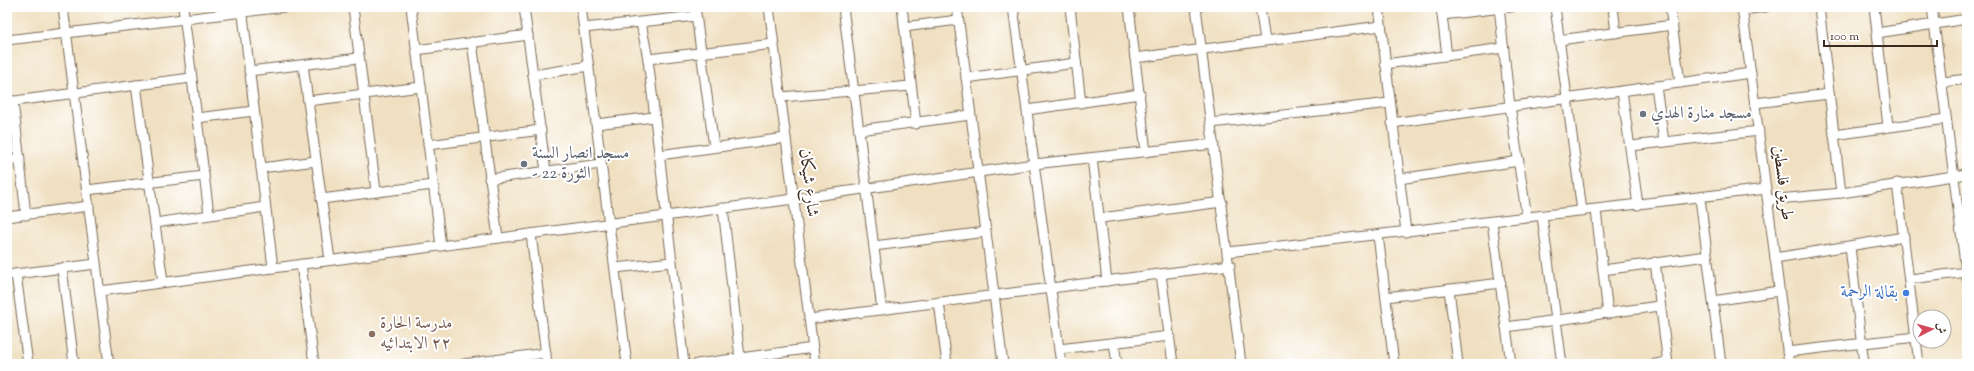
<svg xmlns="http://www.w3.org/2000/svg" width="1974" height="371" viewBox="0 0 1974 371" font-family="'Sorts Mill Goudy',Amiri,serif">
	<rect width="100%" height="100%" fill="#fff"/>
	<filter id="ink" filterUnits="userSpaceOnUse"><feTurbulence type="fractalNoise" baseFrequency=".025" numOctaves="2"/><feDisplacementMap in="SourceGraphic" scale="8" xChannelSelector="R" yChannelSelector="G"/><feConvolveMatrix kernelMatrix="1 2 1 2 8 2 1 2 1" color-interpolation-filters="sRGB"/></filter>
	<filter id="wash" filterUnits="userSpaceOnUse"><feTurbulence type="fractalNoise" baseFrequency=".012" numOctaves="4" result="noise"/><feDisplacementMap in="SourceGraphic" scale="16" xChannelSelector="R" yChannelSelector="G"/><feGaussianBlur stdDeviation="0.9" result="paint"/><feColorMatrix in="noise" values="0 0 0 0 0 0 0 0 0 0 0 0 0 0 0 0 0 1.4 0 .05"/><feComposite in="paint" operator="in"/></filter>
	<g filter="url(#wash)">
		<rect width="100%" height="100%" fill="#f0e0c1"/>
	</g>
	<g filter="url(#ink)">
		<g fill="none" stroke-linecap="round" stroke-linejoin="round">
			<!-- minor casing -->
			<g stroke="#7a6a57" stroke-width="11">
				<g id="minor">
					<polyline points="63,7 109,364"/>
					<polyline points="183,7 209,214"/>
					<polyline points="242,7 273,268"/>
					<polyline points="353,7 376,191"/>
					<polyline points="411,7 441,246"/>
					<polyline points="524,7 546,172"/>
					<polyline points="581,7 627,364"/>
					<polyline points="695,7 714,147"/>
					<polyline points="769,7 815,364"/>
					<polyline points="843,7 882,310"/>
					<polyline points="902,7 916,124"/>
					<polyline points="957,7 1003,364"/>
					<polyline points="1013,7 1061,364"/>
					<polyline points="1070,7 1081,103"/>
					<polyline points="1129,7 1146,152"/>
					<polyline points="1196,7 1241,364"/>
					<polyline points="1260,7 1265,40"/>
					<polyline points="1379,7 1406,232"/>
					<polyline points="1441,7 1447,56"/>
					<polyline points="1499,7 1510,106 1527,218"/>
					<polyline points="1555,7 1582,211"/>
					<polyline points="1613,7 1616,33"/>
					<polyline points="1670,7 1680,83"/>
					<polyline points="1742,7 1789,364"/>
					<polyline points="1819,7 1841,193"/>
					<polyline points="1874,7 1888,126"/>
					<polyline points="1932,7 1967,279"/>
					<polyline points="1743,10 1766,7"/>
					<polyline points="1442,15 1511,7"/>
					<polyline points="641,23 648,59 684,364"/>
					<polyline points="904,27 958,20"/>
					<polyline points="584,28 696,16"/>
					<polyline points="1877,33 1967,19"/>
					<polyline points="7,40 285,7"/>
					<polyline points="1559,40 1673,25"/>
					<polyline points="472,42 498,238"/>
					<polyline points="416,50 528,35"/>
					<polyline points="1135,58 1381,26"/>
					<polyline points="648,59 774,44"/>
					<polyline points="1385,64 1504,48"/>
					<polyline points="303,65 330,260"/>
					<polyline points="249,71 359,58"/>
					<polyline points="533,75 589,66"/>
					<polyline points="966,78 1076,63"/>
					<polyline points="1943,82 1967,79"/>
					<polyline points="136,85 163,282"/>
					<polyline points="1656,86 1664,142"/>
					<polyline points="1622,91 1638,205"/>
					<polyline points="781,97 911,86"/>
					<polyline points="13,101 26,215"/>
					<polyline points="308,101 421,87"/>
					<polyline points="7,102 191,78"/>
					<polyline points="1755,103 1829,94"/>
					<polyline points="1027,110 1140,94"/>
					<polyline points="197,118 254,111"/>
					<polyline points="1211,123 1390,103"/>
					<polyline points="1392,123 1751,73"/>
					<polyline points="596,124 654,117"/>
					<polyline points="859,130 970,115"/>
					<polyline points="1834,135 1946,119"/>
					<polyline points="428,145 541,130"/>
					<polyline points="1631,146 1759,131"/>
					<polyline points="659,155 786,138"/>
					<polyline points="1092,158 1107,281"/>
					<polyline points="7,160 20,158"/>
					<polyline points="261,168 316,161"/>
					<polyline points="489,179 601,164"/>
					<polyline points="1399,179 1519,161"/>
					<polyline points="1897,183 1919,364"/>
					<polyline points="87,190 204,176"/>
					<polyline points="1700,198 1721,364"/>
					<polyline points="321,199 433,185"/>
					<polyline points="1768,200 1841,193 1967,174"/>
					<polyline points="723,208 740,358"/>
					<polyline points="1596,210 1608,314"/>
					<polyline points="1542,216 1562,364"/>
					<polyline points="7,217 89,206"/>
					<polyline points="1101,218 1222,202"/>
					<polyline points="1492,222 1511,364"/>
					<polyline points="155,223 265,207"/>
					<polyline points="531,234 547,364"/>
					<polyline points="1378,235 1394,364"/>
					<polyline points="874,246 986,232"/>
					<polyline points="1850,247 1864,364"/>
					<polyline points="1228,252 1766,189"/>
					<polyline points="1775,258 1904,237"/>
					<polyline points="1655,262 1668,364"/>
					<polyline points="301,264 314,364"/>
					<polyline points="62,268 74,364"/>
					<polyline points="615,268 672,262"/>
					<polyline points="1603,270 1707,256"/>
					<polyline points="16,274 28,364"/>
					<polyline points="1161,274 1173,364"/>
					<polyline points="7,275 96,264"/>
					<polyline points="1910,279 1967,272"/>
					<polyline points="1449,289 1458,364"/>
					<polyline points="100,291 794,199 1034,164 1214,144"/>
					<polyline points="1386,297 1501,283"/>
					<polyline points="1713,301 1779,291"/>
					<polyline points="939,302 947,364"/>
					<polyline points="809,319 1230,265"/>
					<polyline points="1506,327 1659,306"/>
					<polyline points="1114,343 1117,364"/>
					<polyline points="1059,349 1170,336"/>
					<polyline points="1787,352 1916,337"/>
					<polyline points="464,364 546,353"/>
					<polyline points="697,364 813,348"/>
					<polyline points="1655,364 1668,362"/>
				</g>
			</g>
			<!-- minor -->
			<use href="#minor" stroke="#fff" stroke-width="9"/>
		</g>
	</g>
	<!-- markers -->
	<g fill="#6b7280" stroke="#fff" stroke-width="1.5">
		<circle cx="1643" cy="114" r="4"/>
		<circle cx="524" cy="164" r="4"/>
	</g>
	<circle fill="#3f7fe0" stroke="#fff" stroke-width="1.5" cx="1906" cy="293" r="4"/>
	<circle fill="#8d6e63" stroke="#fff" stroke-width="1.5" cx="372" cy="334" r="4"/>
	<g text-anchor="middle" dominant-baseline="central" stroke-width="4" stroke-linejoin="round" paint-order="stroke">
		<!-- worship labels -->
		<g font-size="17" fill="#5b616d" stroke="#fff" text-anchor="start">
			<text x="1651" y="114">مسجد منارة الهدي</text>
			<text x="532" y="154">مسجد انصار السنة<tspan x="532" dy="20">- الثورة 22</tspan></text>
		</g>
		<!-- street labels -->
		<g font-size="17" fill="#3b2a1e" stroke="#fff">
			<text transform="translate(808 183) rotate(83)">شارع شيكان</text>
			<text transform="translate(1782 183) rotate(83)">طريق فلسطين</text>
		</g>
		<!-- shop labels -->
		<g font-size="17" fill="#366cbe" stroke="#fff" text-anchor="end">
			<text x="1898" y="293">بقالة الرحمة</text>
		</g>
		<!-- education labels -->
		<g font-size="17" fill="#785e54" stroke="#fff" text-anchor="start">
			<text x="380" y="324">مدرسة الحارة<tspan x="380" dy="20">٢٢ الابتدائيه</tspan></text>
		</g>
	</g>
	<!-- margin -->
	<rect width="1974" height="371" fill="none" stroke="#fff" stroke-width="24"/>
	<!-- north arrow -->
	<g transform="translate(1932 329) rotate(84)"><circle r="19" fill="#ffffff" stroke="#b1aaa5"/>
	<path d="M0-3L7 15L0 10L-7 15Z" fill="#d1495b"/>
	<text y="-6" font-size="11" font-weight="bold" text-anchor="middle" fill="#3b2a1e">ش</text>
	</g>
	<!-- scale -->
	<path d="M1824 40v6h113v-6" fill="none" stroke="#3b2a1e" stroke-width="2"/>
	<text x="1830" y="40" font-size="12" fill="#3b2a1e" stroke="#ffffff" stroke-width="3" paint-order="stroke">100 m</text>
</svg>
